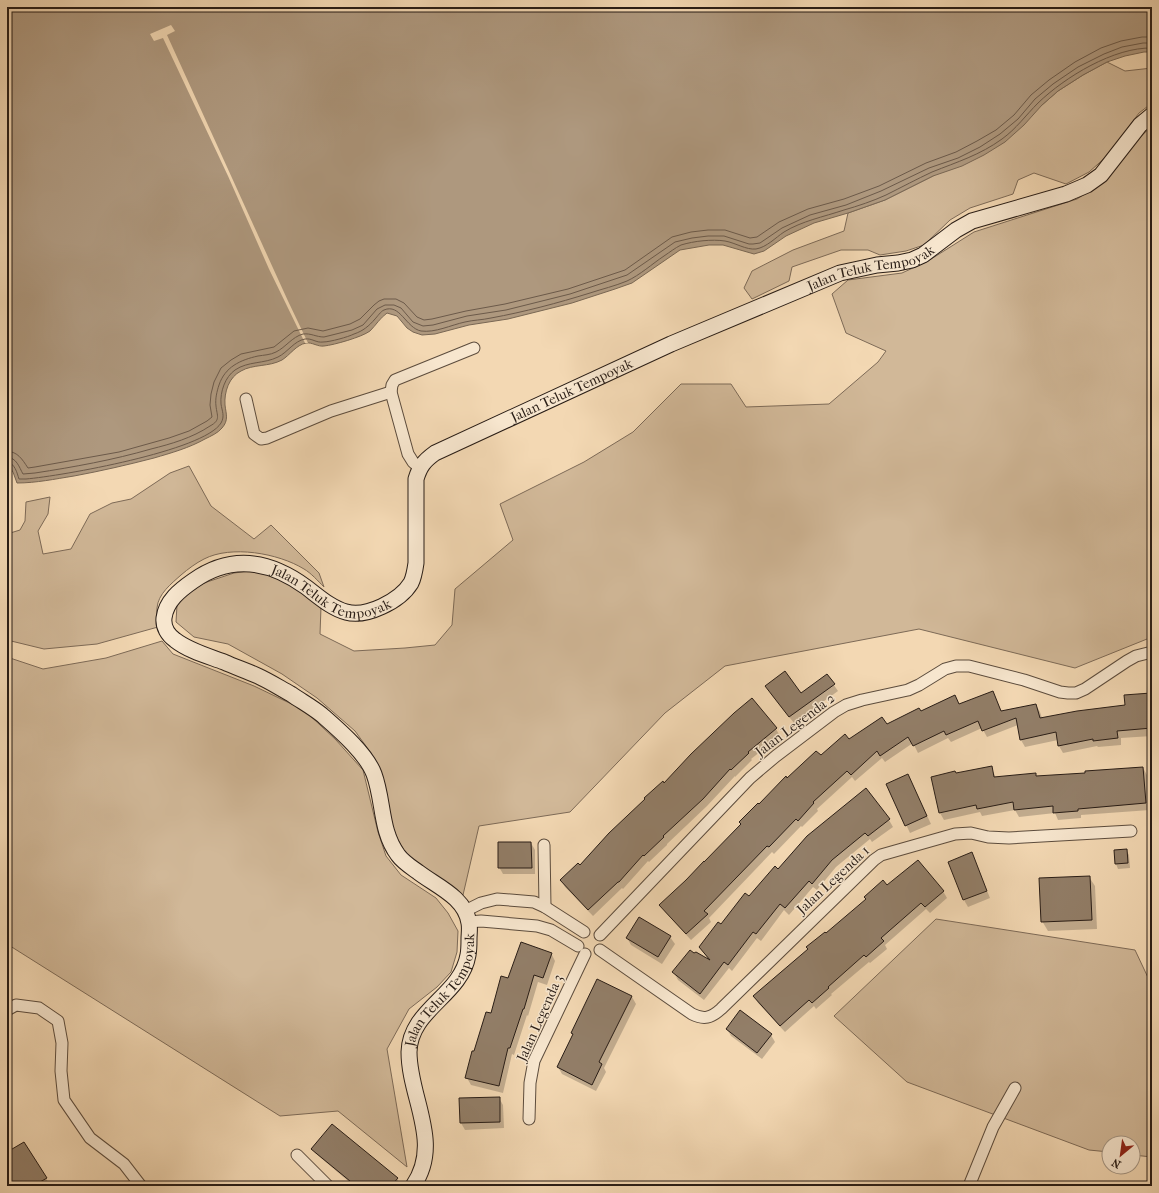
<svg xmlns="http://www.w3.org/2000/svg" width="1159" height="1193" viewBox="0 0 1159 1193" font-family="'IM FELL French Canon',serif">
	<rect width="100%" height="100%" fill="#f3d8b3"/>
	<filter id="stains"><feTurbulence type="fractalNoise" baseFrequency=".005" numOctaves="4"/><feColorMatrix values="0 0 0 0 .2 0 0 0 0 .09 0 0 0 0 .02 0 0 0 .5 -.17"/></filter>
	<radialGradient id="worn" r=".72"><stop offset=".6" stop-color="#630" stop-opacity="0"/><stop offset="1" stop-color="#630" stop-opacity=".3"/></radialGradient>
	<!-- green -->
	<g fill="#d1b898" stroke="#7d6a57">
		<polygon points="1107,62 1125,71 1152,68 1152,103 1139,113 1107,156 1089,172 1066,184 1034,173 1018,180 1013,194 970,208 950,220 924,245 906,251 880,255 868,250 841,250 792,267 789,281 752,299 744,288 752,271 793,250 844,231 848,213 885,200 933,176 1042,105 1058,91 1083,75"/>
		<polygon points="1152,126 1152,637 1075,668 919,629 725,666 665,713 570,812 479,826 463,895 410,861 398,840 390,820 371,753 355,731 317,698 282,674 228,644 194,637 176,622 177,605 188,590 207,582 234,573 250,571 268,574 287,581 321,607 320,634 354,651 405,648 435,645 452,625 455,589 513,540 500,504 584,462 633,432 681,384 731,384 746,407 829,404 878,362 886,351 846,333 832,294 848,280 902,273 928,261 974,232 1077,199 1104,182 1139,138"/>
		<path d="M189,466L211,506L254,539L271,525L319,573L324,587C318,581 311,573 304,569C278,553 231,545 204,559C196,563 188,569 181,575C171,584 158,594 157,608C156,614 158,621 158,627L97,644L44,649L7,640V534L20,530L25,521L26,502L50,497L48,514L38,531L43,554L71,549L90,514L112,503L131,499L170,473Z"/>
		<polygon points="162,641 173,654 254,686 304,710 336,740 363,770 378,832 386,856 401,875 436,898 448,913 458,931 457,952 451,972 437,987 409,1009 387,1049 407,1167 338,1111 280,1116 7,944 7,657 43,669 106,658"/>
		<polygon points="936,919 1135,950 1152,986 1152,1157 1133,1155 1133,1143 1109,1143 1109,1152 1089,1150 907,1082 834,1016"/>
	</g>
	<!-- water -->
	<path fill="#ae987e" stroke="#796754" d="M7,7H1152V52H1144L1125,56L1107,62L1083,75L1058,91L1042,105L1024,125L1005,142L984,155L962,166L933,176L885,200L848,213L814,223L786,236L764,251L754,254L723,245H709L680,250L632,283L615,289L572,303L508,319L469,325L435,334L422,335L413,332L407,328L397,316L387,313C380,318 376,325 370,331C362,337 334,345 324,346C318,347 312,342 306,343C296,345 290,355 282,360C269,367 253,364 241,371C229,377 224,392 225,405C226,414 229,420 222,428C218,433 211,436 205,439C189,448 171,453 154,458C127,465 101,471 74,476C55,479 36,483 17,483L13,472L7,464Z"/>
	<!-- pier -->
	<polygon fill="#f3d8b3" points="171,25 175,31 167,35 288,301 308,343 305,343 269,269 228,176 163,38 154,41 150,34"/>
	<!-- shadow -->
	<g fill="#0003">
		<polygon points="827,675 838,691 794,723 770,693 801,694"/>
		<polygon points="992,692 1002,712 1036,705 1040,712 1042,718 1126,706 1125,696 1152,694 1152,736 1121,738 1121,745 1098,747 1097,746 1063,753 1059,746 1058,740 1025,747 1021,740 1018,725 987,737 982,728 951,742 948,738 918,753 913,743 885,762 882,758 855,781 852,777 817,809 818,811 802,827 801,826 774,854 772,852 709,918 711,922 691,940 665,912 661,905 687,881 759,806 787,779 821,757 849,740 920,712 955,696 959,705"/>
		<polygon points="752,700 776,729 780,736 751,759 752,760 735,777 735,776 707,806 667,844 667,845 649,862 648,861 623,889 622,888 593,916 565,887 561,880 580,866"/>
		<polygon points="991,767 996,778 1035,774 1037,777 1086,774 1143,768 1147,775 1150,810 1081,815 1081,818 1058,820 1055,813 1019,817 1015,810 982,816 980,812 944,820 940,813 932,777 956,774"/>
		<polygon points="908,775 931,824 910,833 887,784"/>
		<polygon points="889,820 893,827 872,842 870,839 836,867 817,890 813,887 789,915 784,910 761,941 757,938 732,971 729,968 704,1000 678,980 674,973 709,960 700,948 749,898 778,870"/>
		<polygon points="531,843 535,850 535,874 503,874 499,867"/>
		<polygon points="1126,850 1129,855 1130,868 1118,869 1116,864 1115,851"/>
		<polygon points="975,861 990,898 968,907 964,900 949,862"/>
		<polygon points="1147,872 1152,872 1152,900 1147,893"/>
		<polygon points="1089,877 1095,886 1097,929 1048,931 1042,921"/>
		<polygon points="887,886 943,891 947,898 930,913 926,909 885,945 887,949 870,963 869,962 831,994 832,995 816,1009 814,1006 785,1032 758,1003 754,996 867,900 865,897"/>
		<polygon points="639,918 670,937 675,944 662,964 631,945 627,938"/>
		<polygon points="551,953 555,961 547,985 538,982 528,1016 527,1015 514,1055 512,1054 503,1093 471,1085 467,1078 474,1052 509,979"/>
		<polygon points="598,980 632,997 636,1004 604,1068 606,1072 596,1091 562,1074 558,1067 574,1036 572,1033"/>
		<polygon points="727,1029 771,1035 775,1042 762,1059 731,1036"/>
		<polygon points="499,1098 503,1105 504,1128 465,1130 461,1123"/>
		<polygon points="313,1149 397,1179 400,1183 397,1186 354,1186 315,1153"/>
		<polygon points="7,1153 46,1178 50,1186 7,1186"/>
	</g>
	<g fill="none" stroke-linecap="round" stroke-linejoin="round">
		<!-- shore -->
		<g stroke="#6c5a4a" stroke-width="1">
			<path d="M7,451C18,452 22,459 28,468L35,467L119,452L169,438L189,431L207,421L212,417L210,405L211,394L214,382L221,368L231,360L241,354L274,347L294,331L308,328L323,331L350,324L360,319L374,305L379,301L384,299H396L404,303L417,317L424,320L432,319L466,311L505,304L568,289L625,270L672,237L691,232L708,230H725L750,238L757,237L779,222L808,209L844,199L879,186L926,163L956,152L977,141L996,130L1014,115L1031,95L1049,80L1075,62L1101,48L1121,41L1142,37H1152"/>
			<path d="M7,457C17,458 19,467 23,474L35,473C74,467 113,460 151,449C171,444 192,438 210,426C221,420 217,416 216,406C215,399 217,391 219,385C225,367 240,360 258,356C264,355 270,355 276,352C286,347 292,337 303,334C311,333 316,337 324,337L352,330L363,325L377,309L385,305H394L401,308L413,322L423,326L433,325L467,316L506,310L570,294L627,275L675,242L692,238L708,236H724L749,244H753L760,243L782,228L810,215L846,205L881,191L929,168L958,158L980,147L1000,134L1018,119L1035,99L1053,84L1078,67L1104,54L1122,47L1143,43H1152"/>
			<path d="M7,462C15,463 17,473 19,479H26C61,476 204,451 221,423C225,416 222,411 221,404C220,392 225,377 235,370C248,361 264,364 278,357C288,352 294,341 305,339C312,338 316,343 323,342C330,342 348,337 354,334C363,331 369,326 375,319C377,317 381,311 384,310C400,303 406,328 421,331C435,333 451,325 465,322C473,320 482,320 491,318C524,312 558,303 590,293C602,289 615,286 627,281C640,275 652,264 664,256C670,252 675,248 681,245C694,241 712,239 725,241C736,243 746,250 756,249C767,247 775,238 784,232C802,221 823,217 844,210C858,206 873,201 886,195C902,187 917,179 932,172C957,162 980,155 1002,139C1016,129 1026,115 1038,103C1065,77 1114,47 1152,48"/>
		</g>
	</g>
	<!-- building -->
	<g fill="#927e68" stroke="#291d16">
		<polygon points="785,671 801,693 827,674 835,684 789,717 765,686"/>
		<polygon points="993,691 1001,711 1036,704 1040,718 1077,711 1125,705 1124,695 1151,693 1152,728 1117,731 1118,738 1093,741 1093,739 1058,746 1056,732 1020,740 1016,718 982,731 978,721 946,735 944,731 913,746 908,737 880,756 877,751 851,775 847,771 813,802 814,803 798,821 796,819 769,847 767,846 704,911 708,914 686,934 659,905 686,880 704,861 704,862 741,824 739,822 758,803 759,804 786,776 787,778 816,751 821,755 845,734 849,739 882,717 887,724 919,708 921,711 955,695 959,704"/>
		<polygon points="752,698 777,728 748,752 749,753 731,770 730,769 703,799 663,836 664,837 644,856 643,855 619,882 618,882 588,910 560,880 578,863 580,865 609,833 645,799 644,798 663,781 664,783 691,754 734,713"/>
		<polygon points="992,766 994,777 1036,773 1036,776 1085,773 1085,771 1143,767 1146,803 1078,809 1078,811 1053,813 1053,806 1014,810 1013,802 977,809 976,805 939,813 931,777 955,771 956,773"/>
		<polygon points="908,774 927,816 905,826 886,784"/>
		<polygon points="866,788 890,819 868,836 865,833 832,860 812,884 809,881 785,908 780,904 756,934 753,932 728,965 724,962 700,994 672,972 690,950 694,953 696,952 710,960 699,947 718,922 721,924 745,893 749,896 775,866 778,869 807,836"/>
		<polygon points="498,842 531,842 532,868 498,868"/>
		<polygon points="1127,849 1128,863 1115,864 1114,850"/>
		<polygon points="972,852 987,891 963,900 948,862"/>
		<polygon points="918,860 944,891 925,907 921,903 881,938 884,941 866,957 864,955 828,987 829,988 812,1003 809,1000 780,1026 753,996 808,949 806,947 825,932 826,933 866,899 864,897 883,880 887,885"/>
		<polygon points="1090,876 1092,920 1041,922 1039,878"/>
		<polygon points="639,917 671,936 658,957 626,938"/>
		<polygon points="521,942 552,953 543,978 534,975 524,1009 523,1009 510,1048 508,1048 499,1086 465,1078 472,1051 474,1051 486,1012 491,1013 501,976 508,978"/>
		<polygon points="597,979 632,996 599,1062 602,1064 592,1085 557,1067 573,1034 571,1033"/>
		<polygon points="740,1010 772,1034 757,1053 726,1029"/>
		<polygon points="500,1097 500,1122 460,1123 459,1098"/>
		<polygon points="332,1124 398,1178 391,1186 356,1186 311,1149"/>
		<polygon points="24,1142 47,1178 33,1186 7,1186 7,1152"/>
	</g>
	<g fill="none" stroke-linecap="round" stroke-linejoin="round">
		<!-- street casing -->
		<g stroke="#5c4c3d" stroke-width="13">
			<g id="street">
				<polyline points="246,399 254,434 261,439 267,438 331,411 391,392"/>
				<polyline points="420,468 413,462 408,454 391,392 392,385 395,380 474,348"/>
				<polyline points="544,845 545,907"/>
				<polyline points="465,911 481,903 497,899 534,902 545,907 584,932"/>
				<polyline points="469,922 481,921 537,926 551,930 578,946"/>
				<polyline points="600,935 750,778 776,756 834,712 846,705 862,700 908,690 919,685 945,669 956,666 969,666 1024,680 1060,692 1068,693 1076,693 1085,689 1127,661 1136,656 1152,652"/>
				<path d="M600,950L692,1014C704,1020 711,1018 721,1009L874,860L881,855L955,834L971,833L988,837L1009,838L1131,831"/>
				<polyline points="7,1010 16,1005 39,1008 58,1021 62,1043 61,1071 64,1100 90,1138 124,1164 141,1186"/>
				<polyline points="529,1119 530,1083 534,1061 585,954"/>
				<polyline points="297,1155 328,1186"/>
				<polyline points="969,1186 993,1127 1015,1088"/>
			</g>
		</g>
		<!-- secondary casing -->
		<g stroke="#291d16" stroke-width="17">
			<g id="secondary">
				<path id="s1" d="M413,1186C443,1143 409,1098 409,1052C410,1009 461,996 468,955C469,950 469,944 469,939C469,934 470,928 469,923C465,897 436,886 418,872C411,867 403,862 398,855C380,831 384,801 374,774C366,753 339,730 322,715C312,707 301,701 291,694C280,688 269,681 258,676C247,671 235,667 224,662C208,656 189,651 175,640C168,635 163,627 164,618C166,601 180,590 193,581C231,554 269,560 306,587C318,596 331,608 346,612C366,618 400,601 411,583C414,577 415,570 416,563V479C420,466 424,461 435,453L671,344L840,273L877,265L898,263L912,260L923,255L956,230L972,221L1066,194L1087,185L1101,175L1140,125L1152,115"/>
			</g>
		</g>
		<!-- street -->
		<use href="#street" stroke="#f7e6ce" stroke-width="11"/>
		<!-- secondary -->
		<use href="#secondary" stroke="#f7e6ce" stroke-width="15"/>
	</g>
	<g text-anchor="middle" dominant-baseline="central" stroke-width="3" stroke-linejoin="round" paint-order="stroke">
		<!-- street labels -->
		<g font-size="14" fill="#291d16" stroke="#f7e6ce">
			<text stroke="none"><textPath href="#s1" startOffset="1648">Jalan Teluk Tempoyak</textPath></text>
			<text stroke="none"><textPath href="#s1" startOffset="1324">Jalan Teluk Tempoyak</textPath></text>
			<text stroke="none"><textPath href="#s1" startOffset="941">Jalan Teluk Tempoyak</textPath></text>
			<text transform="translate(795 725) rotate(-37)">Jalan Legenda 2</text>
			<text transform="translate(833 880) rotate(-43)">Jalan Legenda 1</text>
			<text stroke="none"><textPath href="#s1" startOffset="210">Jalan Teluk Tempoyak</textPath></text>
			<text transform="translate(540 1018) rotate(-66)">Jalan Legenda 3</text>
		</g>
	</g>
	<!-- margin -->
	<rect width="1159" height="1193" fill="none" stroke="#f3d8b3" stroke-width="24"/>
	<rect x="8" y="8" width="1143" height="1177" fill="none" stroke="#291d16" stroke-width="2"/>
	<rect x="12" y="12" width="1135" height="1169" fill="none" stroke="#291d16"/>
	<!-- north arrow -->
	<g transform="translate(1121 1155) rotate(209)"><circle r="19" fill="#f7e6ce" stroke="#a59684"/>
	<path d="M0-3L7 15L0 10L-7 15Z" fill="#8f2418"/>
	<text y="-6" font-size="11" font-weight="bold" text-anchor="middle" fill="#291d16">N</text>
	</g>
	<rect width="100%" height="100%" filter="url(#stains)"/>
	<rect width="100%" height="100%" fill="url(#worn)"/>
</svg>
